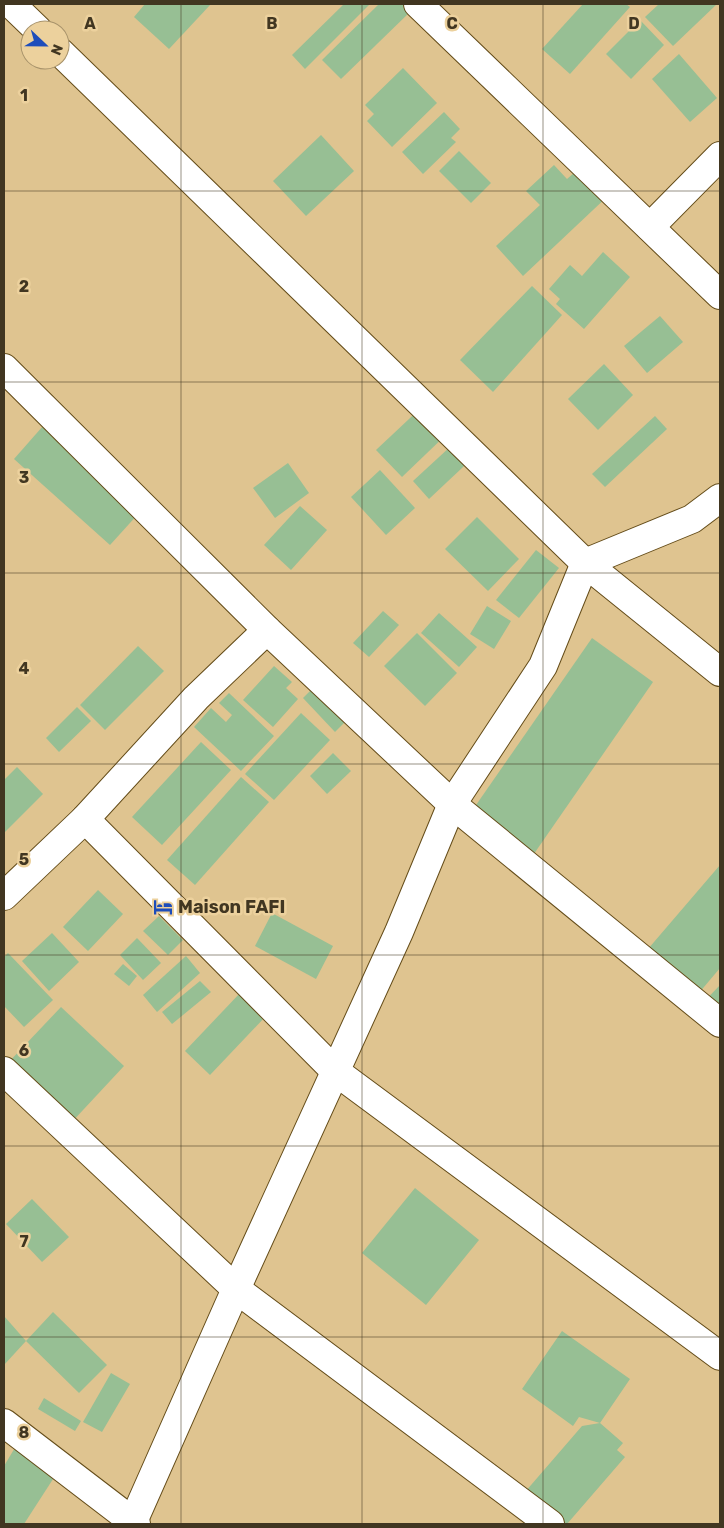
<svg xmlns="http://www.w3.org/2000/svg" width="724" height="1528" viewBox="0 0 724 1528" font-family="Rubik,sans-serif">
	<rect width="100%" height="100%" fill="#dfc490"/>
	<!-- building -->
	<g fill="#97bf94">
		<polygon points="145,4 211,4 169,49 134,17"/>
		<polygon points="344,4 370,4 305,69 292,55"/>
		<polygon points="379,4 404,4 411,11 341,79 322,60"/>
		<polygon points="583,4 626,4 630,7 570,74 542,49"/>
		<polygon points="659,4 717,4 673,46 645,17"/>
		<polygon points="640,20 664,45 631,79 606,54"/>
		<polygon points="679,54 717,98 690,122 652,79"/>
		<polygon points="403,68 437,103 392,147 367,121 374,114 365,105"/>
		<polygon points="444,112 460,129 451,138 456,142 423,174 402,152"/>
		<polygon points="321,135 354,171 306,216 273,181"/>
		<polygon points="459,151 491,183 471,203 439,171"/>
		<polygon points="554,165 567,179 583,165 610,194 523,276 496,246 540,205 526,191"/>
		<polygon points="603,252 630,277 584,329 556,304 560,299 549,289 570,265 582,276"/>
		<polygon points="532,286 562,315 493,392 460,360"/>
		<polygon points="660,316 683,342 647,373 624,346"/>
		<polygon points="604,364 633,395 598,430 568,399"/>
		<polygon points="425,404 450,431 402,477 376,450"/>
		<polygon points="655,416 667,429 605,487 592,474"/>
		<polygon points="43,426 139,513 110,545 14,459"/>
		<polygon points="463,435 479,452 429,499 413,481"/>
		<polygon points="288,463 309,493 275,518 253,488"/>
		<polygon points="380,470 415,508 386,535 351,497"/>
		<polygon points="300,506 327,530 291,570 264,545"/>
		<polygon points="477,517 519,559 488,591 445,549"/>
		<polygon points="536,550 559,568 519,618 496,600"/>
		<polygon points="487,606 511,621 494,649 470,634"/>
		<polygon points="383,611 399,625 369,657 353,643"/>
		<polygon points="439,613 477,647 459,667 421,633"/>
		<polygon points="417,633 457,673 425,706 384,666"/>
		<polygon points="592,638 653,682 529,861 467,818"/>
		<polygon points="138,646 164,671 105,730 80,705"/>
		<polygon points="274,666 292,682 286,688 298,699 273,727 243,700"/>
		<polygon points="318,683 350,717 335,732 303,698"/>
		<polygon points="229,693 274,736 241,771 194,727 211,708 226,722 232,715 219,703"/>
		<polygon points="77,707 91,721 59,752 46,738"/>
		<polygon points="301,713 330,740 274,800 245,774"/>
		<polygon points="201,742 231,770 162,845 132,817"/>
		<polygon points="333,753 351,771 327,794 310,776"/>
		<polygon points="17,767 43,794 4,833 4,780"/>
		<polygon points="241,777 269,802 195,885 167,860"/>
		<polygon points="720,865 720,968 693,1000 642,956"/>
		<polygon points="98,890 123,914 88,951 63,927"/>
		<polygon points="272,913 333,946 316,979 255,946"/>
		<polygon points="159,916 183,940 168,955 143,931"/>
		<polygon points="52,933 79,962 49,991 22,961"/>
		<polygon points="137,938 161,963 143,980 120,955"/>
		<polygon points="8,953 53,1000 24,1027 4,1006 4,957"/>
		<polygon points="186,956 200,973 157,1012 143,995"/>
		<polygon points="123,964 137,976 129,986 114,974"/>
		<polygon points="200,981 211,992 172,1024 162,1012"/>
		<polygon points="720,985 720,1015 700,1006"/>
		<polygon points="241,992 266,1016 210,1075 185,1051"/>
		<polygon points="61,1007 124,1066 70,1124 7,1064"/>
		<polygon points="415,1188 479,1240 426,1305 362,1253"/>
		<polygon points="32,1199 69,1237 42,1262 6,1224"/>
		<polygon points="53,1312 107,1365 79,1393 26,1341"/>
		<polygon points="4,1316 26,1341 4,1365"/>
		<polygon points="562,1331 630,1379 600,1423 579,1417 573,1426 522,1389"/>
		<polygon points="111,1373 130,1384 102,1432 83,1422"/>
		<polygon points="44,1398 81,1421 75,1431 38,1409"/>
		<polygon points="600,1423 623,1443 617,1450 625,1457 567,1524 562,1524 525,1492 582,1426"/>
		<polygon points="16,1446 55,1476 24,1524 4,1524 4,1466"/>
	</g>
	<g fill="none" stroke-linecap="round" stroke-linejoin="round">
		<!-- minor casing -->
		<g stroke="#644c19" stroke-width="30">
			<g id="minor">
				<polyline points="11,4 38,30"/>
				<polyline points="418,4 720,295"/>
				<polyline points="60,52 585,563 720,672"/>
				<polyline points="650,227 720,156"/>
				<polyline points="4,368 267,630 452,804 720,1023"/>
				<polyline points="85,819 335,1071 720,1356"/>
				<polyline points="4,896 85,819 196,698 267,630"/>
				<polyline points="4,1071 236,1289 550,1524"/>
				<polyline points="4,1423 136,1524"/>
				<polyline points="132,1524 236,1289 399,932 452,804 543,666 585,563 692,519 720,498"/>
			</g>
		</g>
		<!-- minor -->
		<use href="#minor" stroke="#fff" stroke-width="28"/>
	</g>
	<!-- grid -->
	<path fill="none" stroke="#413621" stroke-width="1" stroke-opacity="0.55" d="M181,4V1524M362,4V1524M543,4V1524M4,191H720M4,382H720M4,573H720M4,764H720M4,955H720M4,1146H720M4,1337H720"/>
	<!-- icons -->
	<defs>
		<g id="hotel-bare" transform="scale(1.5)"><path d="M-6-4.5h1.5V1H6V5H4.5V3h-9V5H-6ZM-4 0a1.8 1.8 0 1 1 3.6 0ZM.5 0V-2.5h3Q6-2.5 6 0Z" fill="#1d4dbb" stroke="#ecd19d" stroke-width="2.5" paint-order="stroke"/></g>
	</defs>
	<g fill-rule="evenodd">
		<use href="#hotel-bare" x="163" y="907"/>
	</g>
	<g text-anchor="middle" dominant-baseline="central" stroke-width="5" stroke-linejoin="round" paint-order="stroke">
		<!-- poi labels -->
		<g font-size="18" font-weight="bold" fill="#413621" stroke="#ecd19d" text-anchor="start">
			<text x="178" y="907">Maison FAFI</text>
		</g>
	</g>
	<g font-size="16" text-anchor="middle" font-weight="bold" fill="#413621" stroke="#ecd19d" stroke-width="5" stroke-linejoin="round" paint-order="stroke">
		<text x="90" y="29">A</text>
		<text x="272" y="29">B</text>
		<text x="452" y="29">C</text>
		<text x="634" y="29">D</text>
		<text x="24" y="101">1</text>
		<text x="24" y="292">2</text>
		<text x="24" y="483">3</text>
		<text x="24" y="674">4</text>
		<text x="24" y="865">5</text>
		<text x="24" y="1056">6</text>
		<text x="24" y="1247">7</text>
		<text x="24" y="1438">8</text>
	</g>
	<!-- border -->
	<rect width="724" height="1528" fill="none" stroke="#413621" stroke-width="10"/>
	<!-- north arrow -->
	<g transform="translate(45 45) rotate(112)"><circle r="24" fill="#ecd19d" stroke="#a8936b"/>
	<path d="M0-4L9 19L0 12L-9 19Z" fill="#1d4dbb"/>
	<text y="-8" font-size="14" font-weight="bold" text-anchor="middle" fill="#413621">N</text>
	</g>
</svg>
